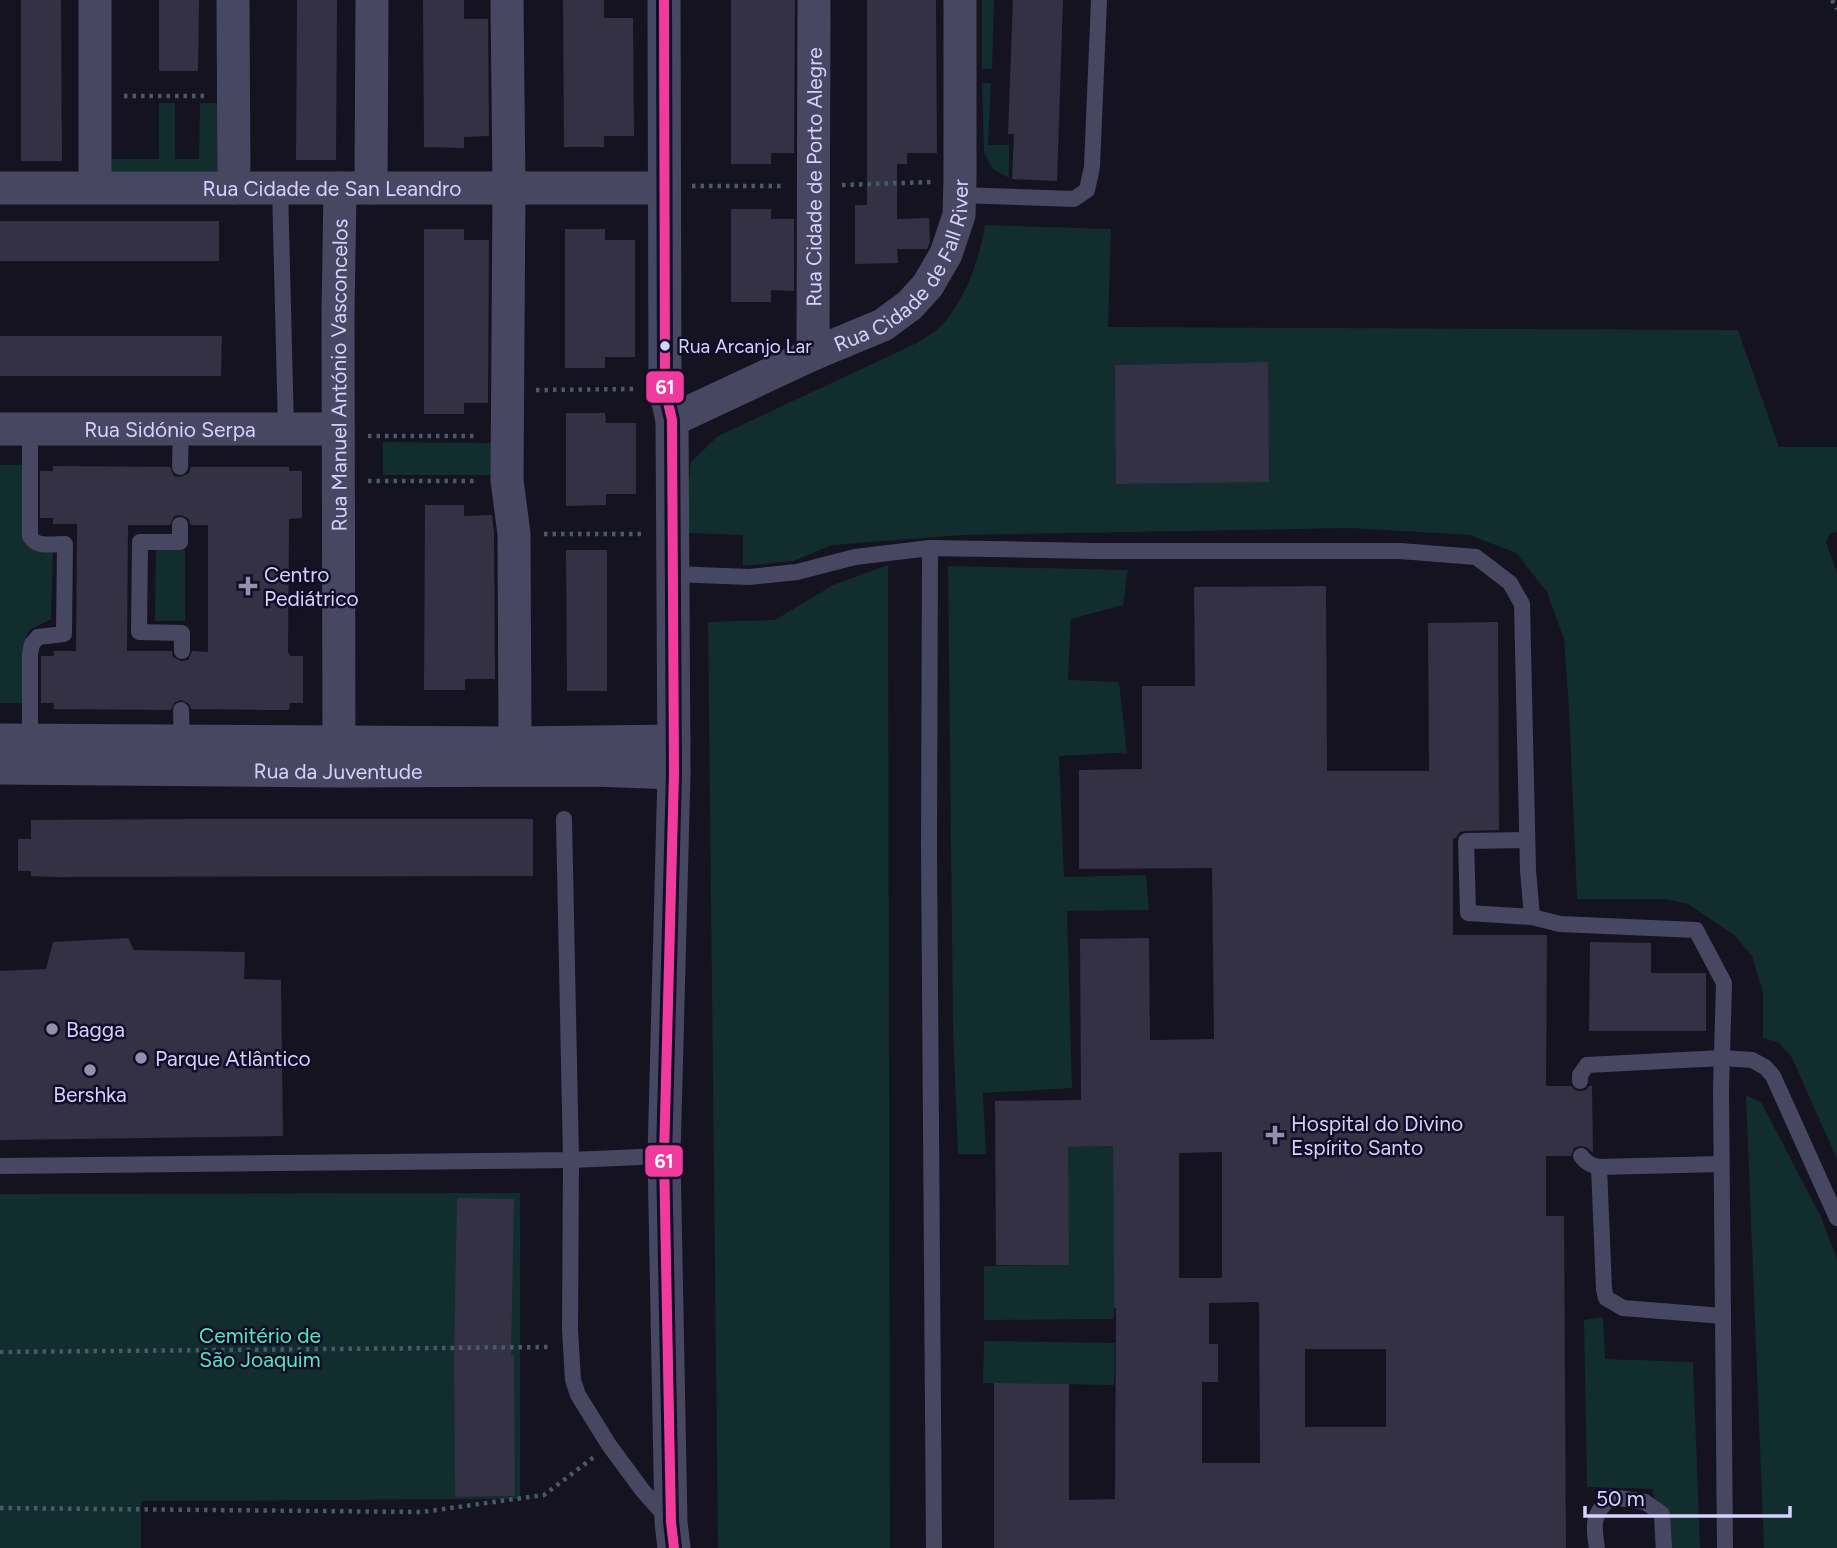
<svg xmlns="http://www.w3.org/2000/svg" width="1837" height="1548" viewBox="0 0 1837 1548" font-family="Figtree,sans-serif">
	<rect width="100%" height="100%" fill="#151320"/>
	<!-- green -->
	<g fill="#112d2d">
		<polygon points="982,0 994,0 992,69 982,69"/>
		<polygon points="982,83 991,83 988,145 1009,145 1009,178 993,169 984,153"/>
		<polygon points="159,103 175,103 175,159 199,159 200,103 218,103 217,171 213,176 113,176 106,159 159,159"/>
		<path d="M985,225L1111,229L1108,327L1738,330L1779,447H1837V531L1830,534L1826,542L1837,573V1159L1792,1058L1779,1043L1763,1038V993L1752,956L1734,935L1688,904L1665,899H1577L1569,709L1564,639L1547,592L1516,553L1470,535L1351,528L963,535L832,545L793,561L743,566V535L689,533L686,504L691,462L718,436L917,343C925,337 936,332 943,324C967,296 979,260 985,225Z"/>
		<polygon points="383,442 494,443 494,475 383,475"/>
		<polygon points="0,465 23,465 23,539 27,545 53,552 51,619 29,630 24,643 25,703 0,703"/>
		<polygon points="156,550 185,550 185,621 155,621"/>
		<polygon points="888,565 890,1548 718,1548 708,622 775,620 833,585"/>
		<polygon points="948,566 1128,570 1123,605 1071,619 1068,680 1119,682 1127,754 1119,753 1059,756 1064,877 1146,875 1149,910 1067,911 1072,1088 983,1093 986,1154 958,1154 953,1029"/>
		<polygon points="1746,1095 1761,1102 1821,1217 1837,1259 1837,1548 1764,1548"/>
		<polygon points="1113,1146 1114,1319 984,1320 984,1266 1068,1265 1068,1147"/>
		<polygon points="520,1193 520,1499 141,1501 141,1548 0,1548 0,1194"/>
		<polygon points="1603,1317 1605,1359 1693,1362 1700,1548 1655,1548 1653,1489 1587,1487 1584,1320"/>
		<polygon points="984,1341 1115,1343 1114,1385 983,1383"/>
	</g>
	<!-- building -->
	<g fill="#333143" fill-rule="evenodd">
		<polygon points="21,0 61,0 62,161 21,161"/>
		<polygon points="159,0 199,0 198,71 159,71"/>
		<polygon points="297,0 337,0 336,160 296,160"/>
		<polygon points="423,0 464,0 464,19 488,19 489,136 464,137 464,148 424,147"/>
		<polygon points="563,0 604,0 604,18 633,18 634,136 604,136 604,147 564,147"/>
		<polygon points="731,0 795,0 794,153 771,153 771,164 731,164"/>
		<polygon points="867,0 936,0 937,153 907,153 907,164 897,164 897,219 929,218 930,242 927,249 897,249 898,263 855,264 855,205 867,205"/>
		<polygon points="1013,0 1063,0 1057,181 1012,179 1014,134 1008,134"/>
		<polygon points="731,209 771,209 771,219 794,219 794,291 771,290 771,302 731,302"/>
		<rect x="0" y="221" width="219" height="40"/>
		<polygon points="424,229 464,229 464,240 489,240 488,403 464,403 464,414 424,414"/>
		<polygon points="565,229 605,229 605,240 635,240 635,357 605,357 605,368 565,368"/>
		<polygon points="0,336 222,336 221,376 0,376"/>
		<polygon points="1268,362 1269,482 1116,484 1115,365"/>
		<polygon points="566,413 605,413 606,423 636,423 636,494 606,494 606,505 566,506"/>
		<path d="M53,466L170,467L174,476L180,477L189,473L191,467H289V471H302V518L289,519V525L288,652L290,656H303V703H290L289,710H266L191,709L189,704L181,700L175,702L171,710L54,709V703H41V656H54V651H76L77,524H53V518H40V471H53ZM181,515L189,519L191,525H208V652L192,651L188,660L181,661L173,657L172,651H127L128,525H170L174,516Z"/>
		<polygon points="425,505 464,505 464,516 492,515 494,533 495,679 465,679 465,690 424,690"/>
		<polygon points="566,550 607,550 607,691 567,691"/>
		<path d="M1326,586L1327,771H1429L1428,623L1498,622L1499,830L1465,831L1460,832L1456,838H1453V935H1547L1546,1086H1571L1575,1090L1581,1091L1586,1090L1589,1086H1592L1593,1153L1586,1147L1580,1146L1574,1148L1571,1156H1546V1216H1564L1566,1548H994V1383L1069,1384V1500L1115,1499L1116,1308H1114L1113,1146L1068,1147L1069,1265H996L995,1101L1081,1100L1080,939L1149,938L1150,1040L1214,1039L1212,868L1079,869V770L1142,769V686H1195L1194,587ZM1222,1152V1278H1179V1153ZM1259,1302L1260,1463H1202V1382H1218V1344H1209V1303ZM1305,1349H1386V1427H1305Z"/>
		<polygon points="187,819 533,819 533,876 53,877 31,876 31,871 18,871 18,839 31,839 31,820"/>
		<polygon points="128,938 134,950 245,952 244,979 281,980 283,1136 0,1140 0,971 46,969 53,942"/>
		<polygon points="1590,942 1651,943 1651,973 1706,973 1706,1031 1589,1031"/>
		<polygon points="457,1198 514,1199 511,1355 514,1355 515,1496 455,1497 454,1355"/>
	</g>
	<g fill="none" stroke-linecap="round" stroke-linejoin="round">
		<!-- path -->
		<g stroke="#485a6a" stroke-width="4.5" stroke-dasharray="3.5 5" stroke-linecap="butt">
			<polyline points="1832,0 1837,9"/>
			<polyline points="124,96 206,96"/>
			<polyline points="842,185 932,182"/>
			<polyline points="692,186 785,186"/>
			<polyline points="536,390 636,389"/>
			<polyline points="368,436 478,436"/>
			<polyline points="368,481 478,481"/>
			<polyline points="544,534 644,534"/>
			<polyline points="0,1352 552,1347"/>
			<polyline points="0,1508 422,1512 544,1495 594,1457"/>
		</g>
		<!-- lane -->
		<g stroke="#474762" stroke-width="16">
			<polyline points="280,188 286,429"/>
			<polyline points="960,195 1074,199 1087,190 1092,167 1099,0"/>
			<polyline points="180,467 181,429"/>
			<polyline points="180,525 180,542 140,542 139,632 182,633 182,651"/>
			<polyline points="930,548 929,847 934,1548"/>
			<polyline points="673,574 749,577 797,572 855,557 930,548 1094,551 1400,551 1476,557 1510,583 1522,604 1528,870 1532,917 1560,924 1696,930 1724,983 1721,1089 1725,1548"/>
			<polyline points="181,710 182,741"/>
			<path d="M30,739V654L32,644L38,637L64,634L65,544C53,544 36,548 30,536V429"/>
			<polyline points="564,819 571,1160 570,1330 573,1380 578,1395 609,1445 643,1491 667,1518"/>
			<polyline points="1527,840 1466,841 1468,913 1532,917"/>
			<polyline points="1580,1081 1580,1075 1587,1065 1722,1058 1752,1060 1765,1067 1773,1076 1837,1218"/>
			<path d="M1581,1156C1586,1163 1591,1165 1599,1167L1721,1164"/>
			<polyline points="0,1166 571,1160 664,1156"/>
			<polyline points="1599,1167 1604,1289 1606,1298 1623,1308 1723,1316"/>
			<path d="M1597,1548C1593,1525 1592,1513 1612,1497L1645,1502L1662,1514L1664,1548"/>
		</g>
		<!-- street -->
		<g stroke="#474762" stroke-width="33">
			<polyline points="233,0 234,188"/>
			<polyline points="507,0 509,188 507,480 514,534 515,743"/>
			<polyline points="664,0 665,389 672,420 674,773 664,1156 671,1522 674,1548"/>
			<polyline points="95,187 95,0"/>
			<path id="s1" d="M0,188H649L664,186"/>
			<polyline points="371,188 372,0"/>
			<path id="s2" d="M813,354L814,0"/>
			<path id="s3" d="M672,420L813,354L883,325L910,305L928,285L946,254L959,215L960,181V0"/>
			<path id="s4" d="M0,429H338"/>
			<polyline points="0,740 515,743 674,741"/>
			<path id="s5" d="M339,762L338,315L340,188"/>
			<path id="s6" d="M0,768L339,771L594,770L674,773"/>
		</g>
		<!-- bus-1 casing -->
		<g stroke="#110d26" stroke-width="16">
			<polyline id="bus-1" points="664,0 665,389 672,420 674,773 664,1156 671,1522 674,1548"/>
		</g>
		<!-- bus-1 -->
		<use href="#bus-1" stroke="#f13a9d" stroke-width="10"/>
	</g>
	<!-- markers -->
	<circle fill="#d6d2ff" stroke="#110d26" stroke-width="2.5" cx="665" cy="346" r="6"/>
	<g fill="#928fb1" stroke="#110d26" stroke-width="2.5">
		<path d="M244.5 575.5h7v7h7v7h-7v7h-7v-7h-7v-7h7z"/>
		<circle cx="52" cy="1029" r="7"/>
		<circle cx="141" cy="1058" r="7"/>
		<circle cx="90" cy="1070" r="7"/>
		<path d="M1271.5 1124.5h7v7h7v7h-7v7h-7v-7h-7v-7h7z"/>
	</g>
	<g text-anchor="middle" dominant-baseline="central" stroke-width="5" stroke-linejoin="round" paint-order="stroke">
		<!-- bus labels -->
		<g font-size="19" fill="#d6d2ff" stroke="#110d26" text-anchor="start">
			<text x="678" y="346">Rua Arcanjo Lar</text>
		</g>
		<!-- street labels -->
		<g font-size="21" fill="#d6d2ff" stroke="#110d26">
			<text stroke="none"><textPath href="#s2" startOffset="177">Rua Cidade de Porto Alegre</textPath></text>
			<text stroke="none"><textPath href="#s1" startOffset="332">Rua Cidade de San Leandro</textPath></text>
			<text stroke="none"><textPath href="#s3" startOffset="292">Rua Cidade de Fall River</textPath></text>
			<text stroke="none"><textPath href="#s5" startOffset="387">Rua Manuel António Vasconcelos</textPath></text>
			<text stroke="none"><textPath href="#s4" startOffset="170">Rua Sidónio Serpa</textPath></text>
			<text stroke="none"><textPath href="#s6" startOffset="338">Rua da Juventude</textPath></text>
		</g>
		<!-- poi labels -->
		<g font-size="21" fill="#d6d2ff" stroke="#110d26" text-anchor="start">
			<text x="264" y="574">Centro<tspan x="264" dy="24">Pediátrico</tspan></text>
			<text x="66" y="1029">Bagga</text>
			<text x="155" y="1058">Parque Atlântico</text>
			<text x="90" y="1094" text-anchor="middle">Bershka</text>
			<text x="1291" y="1123">Hospital do Divino<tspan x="1291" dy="24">Espírito Santo</tspan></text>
		</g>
		<!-- park labels -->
		<g font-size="21" fill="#55e8bf" stroke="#110d26">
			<text x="260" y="1335">Cemitério de<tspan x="260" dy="24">São Joaquim</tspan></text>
		</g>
	</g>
	<g stroke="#110d26" stroke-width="2.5">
		<rect x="645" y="370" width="40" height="34" rx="7" fill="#f13a9d"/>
		<rect x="644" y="1144" width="40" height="34" rx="7" fill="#f13a9d"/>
	</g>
	<g font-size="19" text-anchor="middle" font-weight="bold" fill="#fff">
		<text x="665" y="394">61</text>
		<text x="664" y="1168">61</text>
	</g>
	<!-- scale -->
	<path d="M1585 1506v10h205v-10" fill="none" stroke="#d6d2ff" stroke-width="3.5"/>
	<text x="1596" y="1506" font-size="21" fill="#d6d2ff" stroke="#110d26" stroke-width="5" paint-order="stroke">50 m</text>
</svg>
